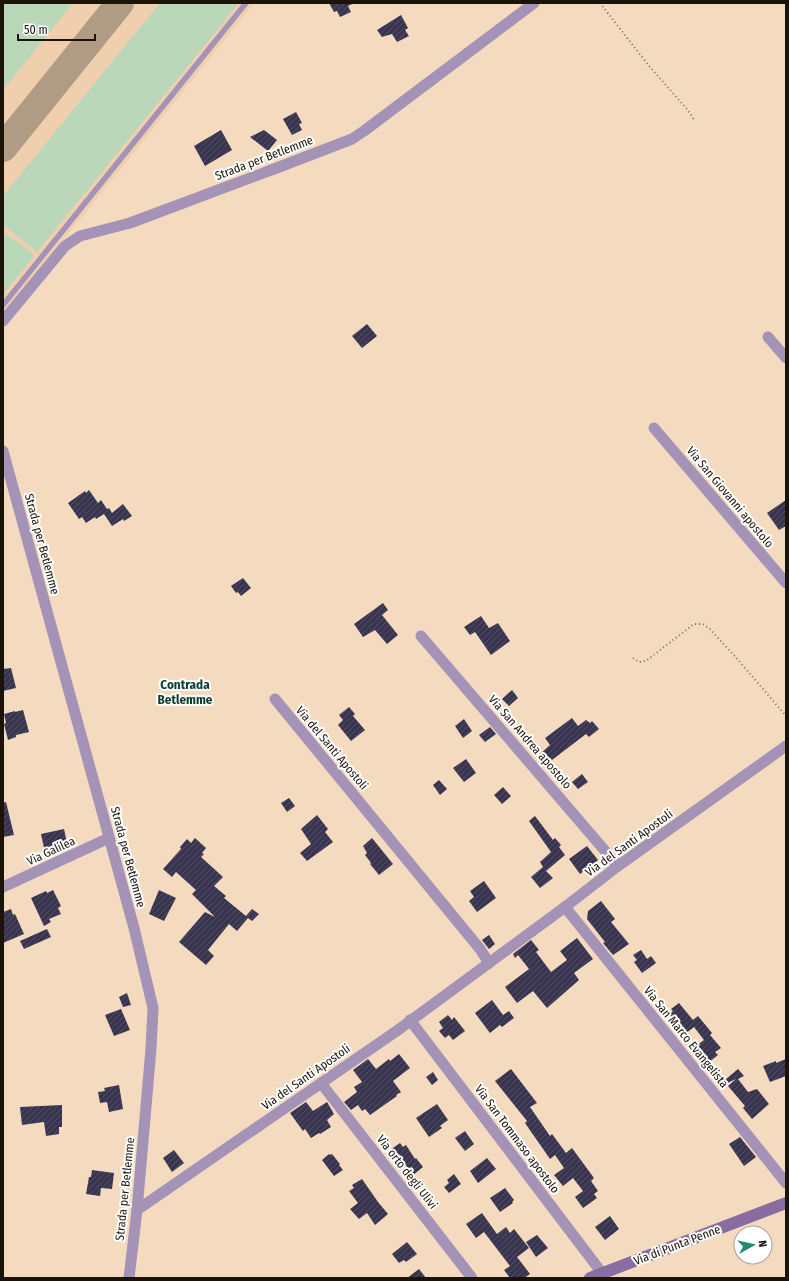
<svg xmlns="http://www.w3.org/2000/svg" width="789" height="1281" viewBox="0 0 789 1281" font-family="'Fira Sans Condensed',sans-serif">
	<defs>
		<pattern id="building-hatch" width="6" height="6" patternUnits="userSpaceOnUse"><rect width="6" height="6" fill="#393550"/><path d="M-1 1l2-2M0 6l6-6M5 7l2-2" fill="none" stroke="#534f64"/></pattern>
	</defs>
	<rect width="100%" height="100%" fill="#f4dabe"/>
	<!-- built -->
	<polygon fill="#efcfad" points="3,3 254,3 3,315"/>
	<!-- grass -->
	<g fill="#bad7b9">
		<polygon points="3,3 73,3 3,90"/>
		<polygon points="160,3 239,3 37,252 3,225 3,196"/>
		<polygon points="3,232 31,252 33,255 32,259 3,294"/>
	</g>
	<g fill="none" stroke-linecap="round" stroke-linejoin="round">
		<!-- taxiway -->
		<polyline stroke="#b09b84" stroke-width="28" points="3,148 120,3"/>
	</g>
	<!-- building -->
	<g fill="url(#building-hatch)">
		<polygon points="329,3 354,3 348,6 351,12 340,17 337,11 334,12"/>
		<polygon points="401,15 408,28 405,30 409,36 397,42 392,34 382,37 377,30"/>
		<polygon points="296,112 302,123 299,124 302,130 292,135 283,119"/>
		<polygon points="221,130 232,150 205,166 194,146"/>
		<polygon points="264,130 277,140 268,151 250,137"/>
		<polygon points="367,324 377,336 362,348 352,336"/>
		<polygon points="89,490 98,503 101,500 107,509 109,508 112,513 123,504 132,516 124,521 123,519 112,526 104,514 96,519 95,517 86,523 82,517 79,519 68,503 85,491 86,493"/>
		<polygon points="786,500 786,526 779,530 767,513"/>
		<polygon points="243,578 251,588 241,596 238,592 236,593 231,586"/>
		<polygon points="383,603 388,610 382,615 398,635 387,644 375,630 363,637 354,624"/>
		<polygon points="481,616 489,628 498,623 510,641 491,655 475,632 470,635 464,627"/>
		<polygon points="11,668 16,688 3,691 3,669"/>
		<polygon points="512,690 518,698 509,706 502,699"/>
		<polygon points="349,707 355,714 353,716 365,730 351,741 338,725 343,720 339,715"/>
		<polygon points="23,710 29,732 16,735 16,737 8,740 4,724 6,723 4,714 15,711 15,712"/>
		<polygon points="572,718 578,726 586,720 590,723 592,721 599,729 589,737 586,734 552,760 550,758 545,761 540,754 550,745 545,738"/>
		<polygon points="464,719 472,731 463,738 455,726"/>
		<polygon points="490,727 496,734 485,742 479,735"/>
		<polygon points="466,759 476,773 464,782 453,768"/>
		<polygon points="582,774 588,782 578,789 572,782"/>
		<polygon points="439,780 447,789 440,795 433,785"/>
		<polygon points="503,787 511,796 502,804 494,795"/>
		<polygon points="289,798 295,806 287,812 281,803"/>
		<polygon points="6,802 14,835 3,837 3,803"/>
		<polygon points="317,815 328,829 325,832 333,842 307,861 300,853 311,844 301,829"/>
		<polygon points="535,816 553,840 555,838 561,845 559,847 565,855 546,871 553,878 540,888 531,877 543,867 540,862 551,852 529,821"/>
		<polygon points="64,829 67,843 44,848 41,834"/>
		<polygon points="195,838 206,848 202,853 204,854 201,857 223,877 214,886 226,896 224,898 246,916 252,909 259,914 252,921 248,918 237,931 229,924 208,950 214,956 206,965 179,942 205,912 215,917 192,894 196,890 176,872 172,877 163,869 181,849 180,847 187,839 191,843"/>
		<polygon points="372,838 393,864 379,875 370,864 371,863 365,855 367,853 363,846"/>
		<polygon points="587,846 598,860 580,874 569,859"/>
		<polygon points="484,881 496,898 477,912 469,901 474,897 470,891"/>
		<polygon points="53,890 61,906 58,908 61,914 49,919 51,922 44,926 31,898 46,891 47,893"/>
		<polygon points="159,890 176,898 164,921 149,914"/>
		<polygon points="601,901 615,919 611,922 629,944 613,955 603,943 605,942 587,919 588,911"/>
		<polygon points="11,909 13,915 15,914 24,934 3,943 3,912"/>
		<polygon points="47,929 51,937 24,949 20,941"/>
		<polygon points="489,935 495,944 489,949 482,940"/>
		<polygon points="577,938 593,959 574,973 579,980 547,1008 533,991 517,1003 505,987 529,969 518,955 515,958 513,954 531,940 539,950 536,952 551,972 567,960 560,951"/>
		<polygon points="641,950 647,959 651,956 656,963 642,973 634,962 637,960 633,955"/>
		<polygon points="127,993 131,1005 123,1007 119,997"/>
		<polygon points="492,1000 503,1015 509,1011 514,1018 502,1027 500,1025 490,1033 475,1013"/>
		<polygon points="679,1003 693,1020 698,1016 712,1033 710,1035 721,1048 715,1052 718,1055 704,1066 691,1050 704,1040 694,1027 681,1037 669,1022 673,1019 669,1014 673,1011 671,1009"/>
		<polygon points="121,1009 130,1030 114,1036 105,1015"/>
		<polygon points="448,1015 452,1020 454,1017 465,1031 453,1040 449,1035 445,1038 439,1031 443,1028 439,1022"/>
		<polygon points="399,1054 410,1068 393,1081 401,1092 396,1095 397,1096 370,1115 365,1109 362,1111 358,1105 351,1110 344,1102 357,1092 354,1087 362,1082 353,1070 368,1059 376,1069 389,1059 390,1061"/>
		<polygon points="786,1059 786,1076 770,1082 763,1066 776,1061 776,1063"/>
		<polygon points="511,1069 537,1103 530,1107 550,1136 552,1134 566,1153 572,1148 594,1178 591,1181 598,1191 594,1194 597,1198 583,1208 575,1197 583,1191 573,1178 563,1186 554,1175 564,1168 555,1155 550,1159 525,1123 527,1121 495,1081"/>
		<polygon points="738,1069 744,1076 738,1079 748,1092 757,1089 769,1104 752,1119 743,1108 745,1106 728,1086 736,1079 721,1086 720,1084"/>
		<polygon points="433,1072 438,1080 432,1085 426,1077"/>
		<polygon points="119,1085 123,1109 109,1112 107,1102 100,1103 98,1092 105,1091 104,1088"/>
		<polygon points="306,1102 313,1111 327,1102 334,1114 327,1120 331,1127 320,1134 319,1133 311,1138 305,1129 303,1131 290,1113"/>
		<polygon points="437,1104 448,1120 440,1126 442,1128 429,1137 416,1118"/>
		<polygon points="62,1105 62,1127 59,1127 59,1134 46,1136 44,1122 22,1125 20,1107"/>
		<polygon points="465,1131 474,1144 465,1151 455,1138"/>
		<polygon points="740,1137 756,1157 744,1166 729,1144"/>
		<polygon points="400,1143 403,1147 406,1145 415,1159 416,1158 423,1167 413,1175 402,1160 399,1163 390,1150"/>
		<polygon points="174,1150 184,1163 172,1172 163,1158"/>
		<polygon points="329,1154 330,1155 332,1154 340,1164 339,1165 343,1170 334,1176 322,1160"/>
		<polygon points="487,1158 496,1169 478,1183 470,1171"/>
		<polygon points="92,1170 114,1173 112,1189 101,1188 100,1196 86,1194 89,1177 91,1177"/>
		<polygon points="454,1174 461,1184 449,1193 444,1187 449,1183 447,1180"/>
		<polygon points="362,1179 378,1202 388,1214 375,1225 367,1213 359,1219 350,1209 358,1203 349,1191 354,1188 352,1185"/>
		<polygon points="505,1188 514,1200 512,1202 513,1203 500,1212 490,1198"/>
		<polygon points="482,1213 497,1234 506,1227 510,1233 514,1229 529,1248 517,1257 530,1274 524,1278 510,1278 504,1270 510,1266 484,1232 476,1238 466,1224"/>
		<polygon points="610,1216 619,1229 605,1240 595,1227"/>
		<polygon points="537,1235 548,1248 536,1257 526,1242"/>
		<polygon points="407,1242 417,1254 406,1262 404,1260 399,1263 392,1254"/>
		<polygon points="419,1269 426,1278 407,1278"/>
	</g>
	<g fill="none" stroke-linecap="round" stroke-linejoin="round">
		<!-- path -->
		<g stroke="#7d6d5b" stroke-width="2" stroke-dasharray="1 3" stroke-linecap="butt">
			<polyline points="600,3 649,66 687,109 695,121"/>
			<polyline points="633,658 639,662 646,661 694,624 703,624 710,629 740,662 786,716"/>
		</g>
		<!-- lane -->
		<polyline stroke="#a592b7" stroke-width="5.5" points="3,305 246,3"/>
		<!-- street -->
		<g stroke="#a592b7" stroke-width="11">
			<polyline points="3,321 65,246 80,236 130,223 274,169 352,139 364,131 534,3"/>
			<polyline points="768,337 786,358"/>
			<polyline points="654,428 786,583"/>
			<polyline points="3,451 134,928 153,1008 151,1049 137,1210 129,1278"/>
			<polyline points="421,636 618,866"/>
			<polyline points="275,699 480,949 489,963"/>
			<polyline points="3,887 109,838"/>
			<polyline points="565,907 786,1183"/>
			<polyline points="410,1020 602,1273"/>
			<polyline points="321,1083 472,1278"/>
			<polyline points="137,1210 398,1030 565,907 618,866 786,746"/>
		</g>
		<!-- secondary -->
		<polyline stroke="#896ca1" stroke-width="12" points="590,1278 786,1203"/>
	</g>
	<g text-anchor="middle" dominant-baseline="central" stroke-width="4" stroke-linejoin="round" paint-order="stroke">
		<!-- street labels -->
		<g font-size="12" fill="#1b1208" stroke="#fff">
			<text transform="translate(264 158) rotate(-21)">Strada per Betlemme</text>
			<text transform="translate(730 497) rotate(50)">Via San Giovanni apostolo</text>
			<text transform="translate(42 544) rotate(75)">Strada per Betlemme</text>
			<text transform="translate(530 742) rotate(49)">Via San Andrea apostolo</text>
			<text transform="translate(332 748) rotate(50)">Via del Santi Apostoli</text>
			<text transform="translate(629 843) rotate(-36)">Via del Santi Apostoli</text>
			<text transform="translate(51 851) rotate(-25)">Via Galilea</text>
			<text transform="translate(128 857) rotate(75)">Strada per Betlemme</text>
			<text transform="translate(686 1037) rotate(51)">Via San Marco Evangelista</text>
			<text transform="translate(306 1077) rotate(-35)">Via del Santi Apostoli</text>
			<text transform="translate(517 1139) rotate(53)">Via San Tommaso apostolo</text>
			<text transform="translate(407 1172) rotate(52)">Via orto degli Ulivi</text>
			<text transform="translate(125 1189) rotate(-84)">Strada per Betlemme</text>
			<text transform="translate(677 1245) rotate(-21)">Via di Punta Penne</text>
		</g>
		<!-- neighbourhood labels -->
		<g font-size="13" font-weight="bold" fill="#0a3e2e" stroke="#fff">
			<text x="185" y="684">Contrada<tspan x="185" dy="15">Betlemme</tspan></text>
		</g>
	</g>
	<!-- border -->
	<rect width="789" height="1281" fill="none" stroke="#1b1208" stroke-width="8"/>
	<!-- north arrow -->
	<g transform="translate(753 1245) rotate(82)"><circle r="19" fill="#ffffff" stroke="#a4a09c"/>
	<path d="M0-3L7 15L0 10L-7 15Z" fill="#208d6b"/>
	<text y="-6" font-size="11" font-weight="bold" text-anchor="middle" fill="#1b1208">N</text>
	</g>
	<!-- scale -->
	<path d="M18 34v6h77v-6" fill="none" stroke="#1b1208" stroke-width="2"/>
	<text x="24" y="34" font-size="12" fill="#1b1208" stroke="#ffffff" stroke-width="3" paint-order="stroke">50 m</text>
</svg>
